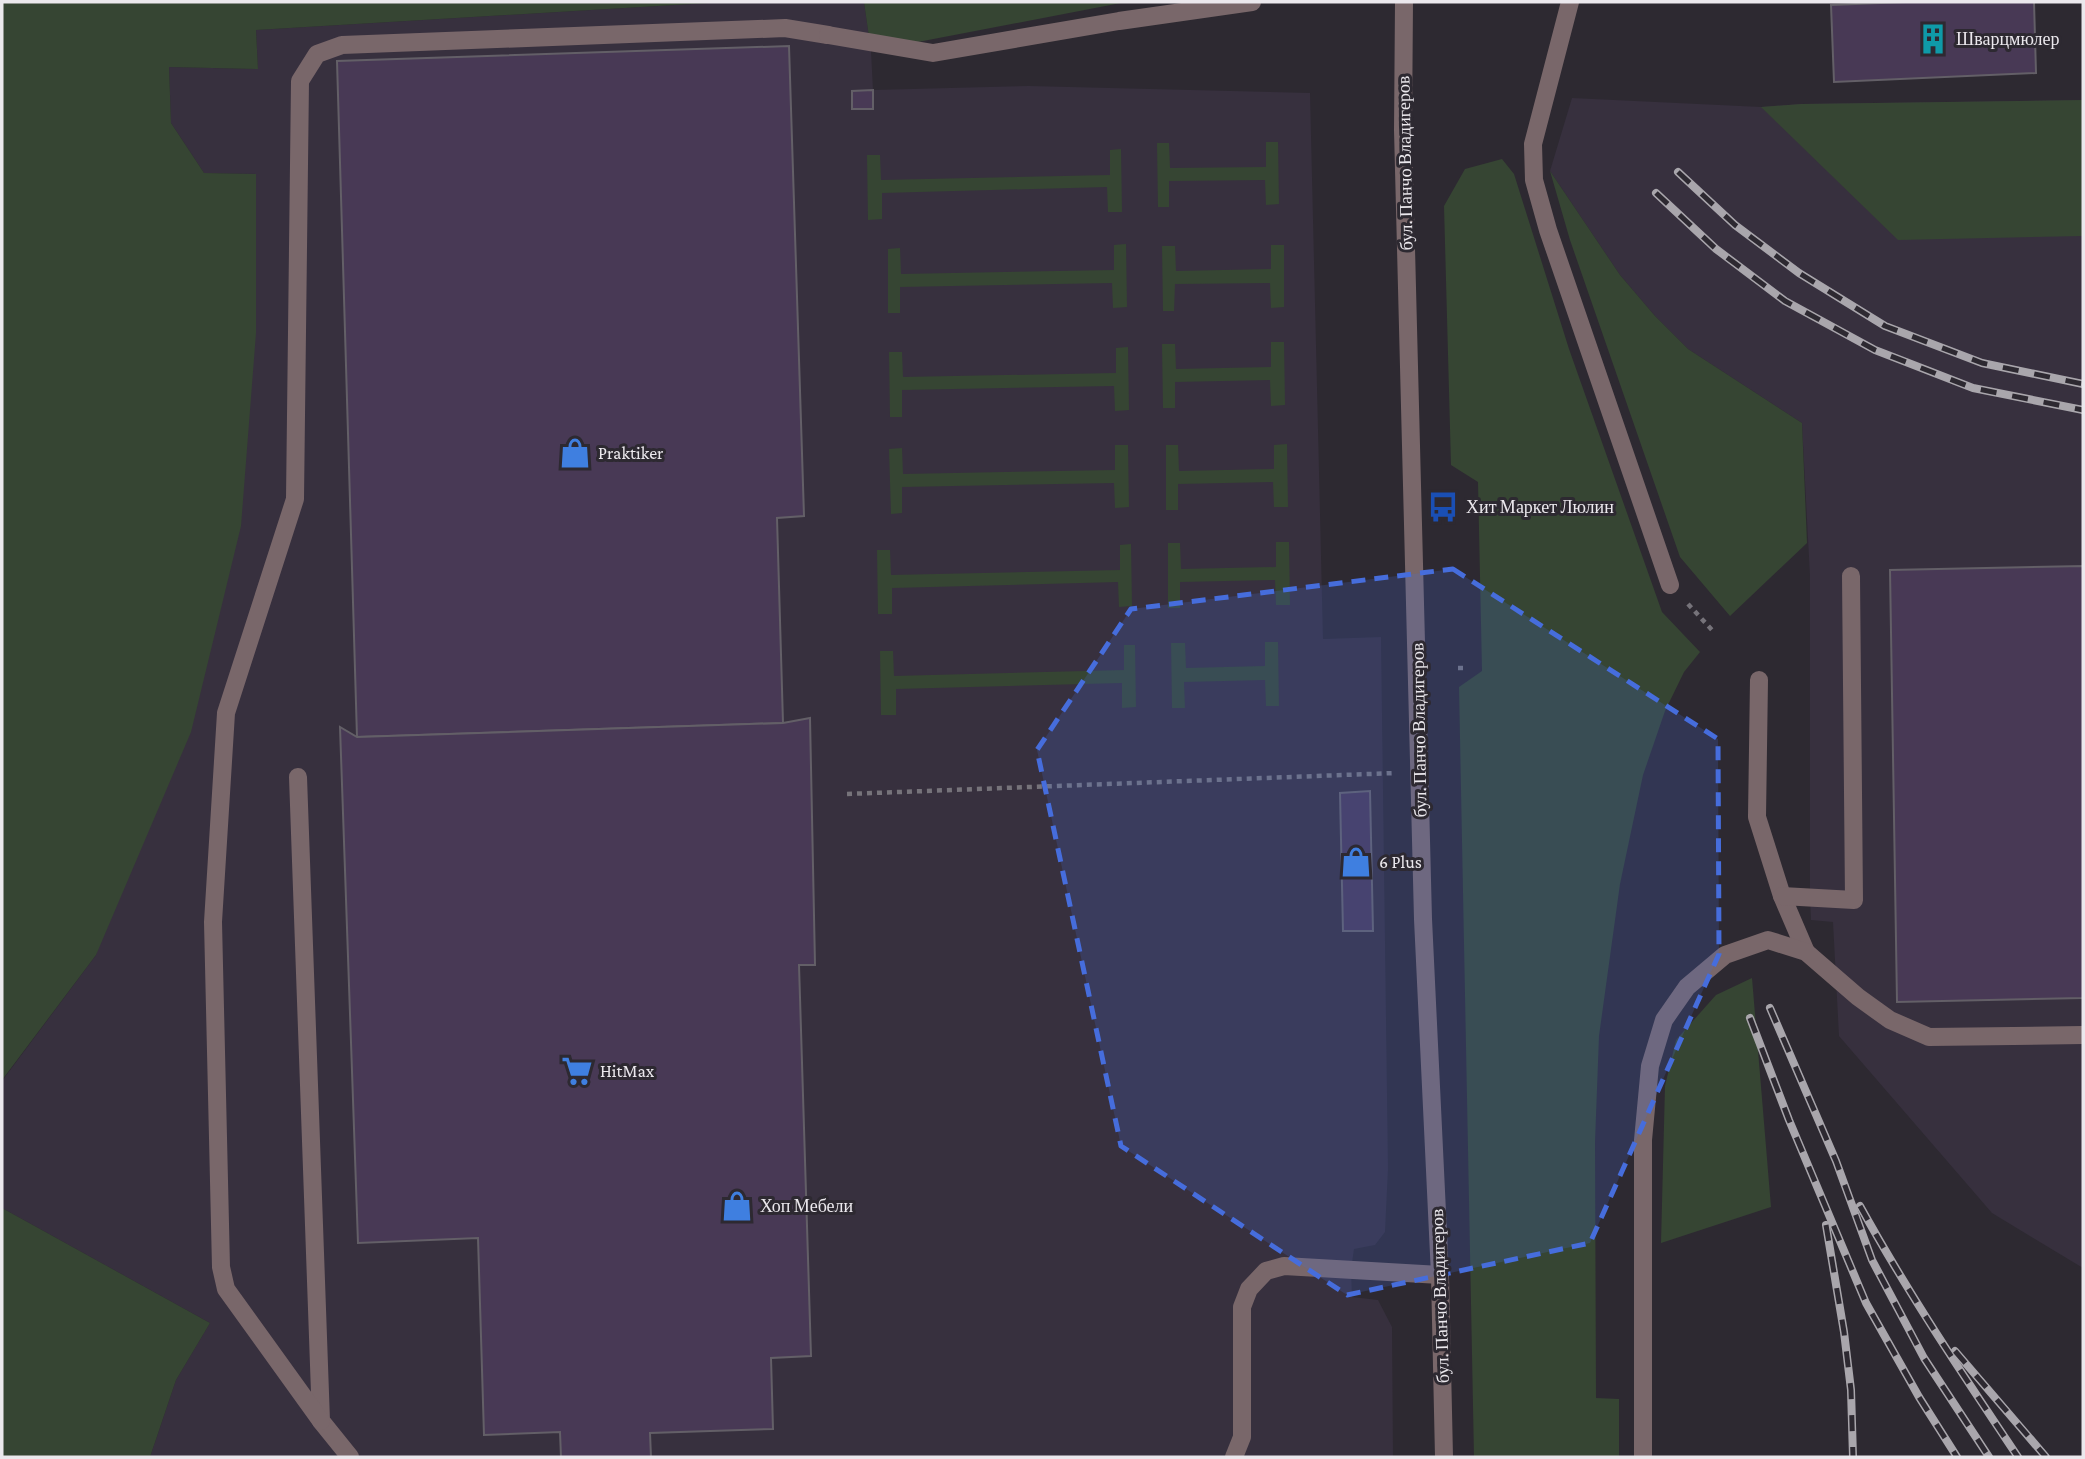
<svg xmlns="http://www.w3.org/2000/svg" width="2085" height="1459" viewBox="0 0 2085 1459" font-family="'Crimson Pro',serif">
	<rect width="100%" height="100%" fill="#2d2931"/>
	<!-- built -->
	<g fill="#37303e">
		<polygon points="724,2 864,2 871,51 873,90 1029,86 1310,93 1323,639 1381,637 1388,1169 1385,1232 1375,1245 1354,1249 1351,1270 1352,1297 1378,1300 1392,1327 1393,1457 150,1457 176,1380 210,1323 2,1208 2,1081 96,955 255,174 204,173 171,123 169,67 258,69 256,30"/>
		<polygon points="1572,98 1761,107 1801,104 2083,100 2083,1268 1992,1213 1839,1036 1833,922 1811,920 1810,898 1810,576 1802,423 1688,349 1655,316 1620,275 1550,171"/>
	</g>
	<!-- green -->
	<g fill="#364533">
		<polygon points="2,2 724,2 256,30 258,69 169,67 171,123 204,173 256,174 256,333 241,526 191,732 96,955 2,1080"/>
		<polygon points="864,2 1126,2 871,51"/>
		<polygon points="2083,100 2083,236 1898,240 1761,107 1801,104"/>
		<polygon points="1266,142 1278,142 1279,204 1266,205 1265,180 1169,181 1169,207 1158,207 1157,143 1169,143 1170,168 1266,167"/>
		<polygon points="1121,149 1122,212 1108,212 1107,187 882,193 882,219 868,220 867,155 880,155 881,180 1110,175 1110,150"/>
		<polygon points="1502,159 1514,174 1569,349 1662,612 1700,652 1684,672 1665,711 1643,775 1620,884 1599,1036 1595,1142 1596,1398 1619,1399 1619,1457 1474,1457 1459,687 1482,671 1478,482 1451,465 1444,206 1465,169"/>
		<polygon points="1550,171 1620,275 1655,316 1688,349 1802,423 1807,543 1730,616 1680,557 1570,240"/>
		<polygon points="1126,244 1127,307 1113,308 1112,283 900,287 900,313 888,313 888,249 900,248 901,274 1114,270 1114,245"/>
		<polygon points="1271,245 1284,245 1284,307 1271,308 1270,283 1175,284 1174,311 1163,311 1162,246 1175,246 1176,271 1271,269"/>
		<polygon points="1271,342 1284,342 1285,405 1271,406 1270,380 1175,382 1175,408 1163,408 1162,344 1175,344 1176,369 1271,367"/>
		<polygon points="1128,347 1129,410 1115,411 1114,386 902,390 902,417 890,417 889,352 902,352 903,377 1116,373 1116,348"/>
		<polygon points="1287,444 1288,507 1274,507 1273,482 1178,484 1178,510 1166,510 1166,445 1178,445 1179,471 1274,469 1274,445"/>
		<polygon points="1115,445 1128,445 1129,507 1115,508 1114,483 902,487 902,513 891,514 889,449 902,448 903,474 1115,470"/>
		<polygon points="1276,542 1289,542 1290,605 1276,605 1275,580 1180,582 1180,608 1168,608 1168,543 1180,543 1181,569 1276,567"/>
		<polygon points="1131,544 1132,606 1119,607 1118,582 892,588 892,614 878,614 877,550 890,550 891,575 1120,570 1120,545"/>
		<polygon points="1265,642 1278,642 1279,706 1266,706 1265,680 1184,682 1185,708 1172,708 1171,643 1185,643 1186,668 1265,666"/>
		<polygon points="1124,645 1135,645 1136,707 1122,708 1122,683 896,689 896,715 881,715 880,651 893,651 894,676 1124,670"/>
		<polygon points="1752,978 1771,1207 1661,1243 1665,1086 1676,1040 1716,995"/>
		<polygon points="2,1208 210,1323 176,1380 150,1457 2,1457"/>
	</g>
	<!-- building -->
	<g fill="#483955" stroke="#635f67" stroke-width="2">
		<polygon points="1906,2 2034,2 2036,73 1834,82 1831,5"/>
		<polygon points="789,46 804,516 777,518 783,723 357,737 337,61"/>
		<polygon points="873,90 873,109 852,109 852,91"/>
		<polygon points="2083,566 2083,998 1897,1002 1890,570"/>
		<polygon points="810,718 815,965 799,965 811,1356 771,1358 773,1429 650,1433 651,1457 561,1457 560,1432 484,1435 478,1238 358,1243 340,727 357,737 783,723"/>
		<polygon points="1370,791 1373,931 1343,931 1340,793"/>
	</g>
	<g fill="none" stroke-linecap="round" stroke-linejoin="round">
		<!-- path -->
		<g stroke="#76737a" stroke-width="4.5" stroke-dasharray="5 5" stroke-linecap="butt">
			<polyline points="1688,604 1712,630"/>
			<polyline points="1458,668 1465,668"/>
			<polyline points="847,794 1395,773"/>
		</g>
		<!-- service -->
		<g stroke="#79676a" stroke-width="18">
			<polyline points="1570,2 1533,144 1534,180 1548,230 1670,585"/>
			<polyline points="1759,680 1757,817 1782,896 1806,952"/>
			<polyline points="298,777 321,1421 350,1457"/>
			<polyline points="1782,896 1854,900 1851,576"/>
			<polyline points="321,1421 226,1289 221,1267 213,922 226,713 295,499 300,81 317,54 342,45 785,28 828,35"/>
			<polyline points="1234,1457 1242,1437 1242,1307 1249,1289 1266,1271 1284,1266 1440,1275"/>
			<polyline points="1643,1457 1643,1140 1650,1066 1664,1020 1687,987 1725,955 1768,940 1806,952 1858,997 1890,1020 1929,1037 2083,1035"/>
		</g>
		<!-- minor -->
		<polyline stroke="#79676a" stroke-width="18" points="828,35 933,53 1119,21 1252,2"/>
		<!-- tertiary -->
		<polyline stroke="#79676a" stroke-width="18" points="1404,2 1403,130 1423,919 1440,1275 1444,1457"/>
		<!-- rail casing -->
		<g stroke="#a9a6ac" stroke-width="8">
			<g id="rail">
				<polyline points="1678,172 1735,225 1799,273 1885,326 1982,363 2083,384"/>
				<polyline points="1656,193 1716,249 1785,301 1875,350 1973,388 2083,410"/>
				<polyline points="1770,1008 1836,1161 1872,1260 1924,1358 1989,1457"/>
				<polyline points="1750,1018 1789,1120 1866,1303 1919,1397 1957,1457"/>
				<path d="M1860,1206C1908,1293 1963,1375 2018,1457"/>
				<polyline points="1826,1225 1844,1332 1851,1390 1853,1457"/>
				<polyline points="1955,1351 2046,1457"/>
			</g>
		</g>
		<!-- rail -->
		<use href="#rail" stroke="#2d2931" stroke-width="5" stroke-dasharray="16" stroke-linecap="butt"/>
	</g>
	<!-- marked area -->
	<path fill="#466ddc" fill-opacity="0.2" stroke="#466ddc" stroke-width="5" stroke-dasharray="14 9" stroke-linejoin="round" d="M1453,569L1718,739L1719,954L1590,1243L1347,1295L1121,1146L1037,750L1131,609Z"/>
	<!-- icons -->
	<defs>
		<g id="building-bare" transform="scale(2.415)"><path d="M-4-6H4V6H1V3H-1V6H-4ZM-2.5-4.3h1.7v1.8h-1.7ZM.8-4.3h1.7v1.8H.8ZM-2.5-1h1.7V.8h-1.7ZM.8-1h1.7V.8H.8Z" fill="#0f9aa8" stroke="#2d2931" stroke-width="2.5" paint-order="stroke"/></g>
		<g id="shop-bare" transform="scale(2.415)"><path d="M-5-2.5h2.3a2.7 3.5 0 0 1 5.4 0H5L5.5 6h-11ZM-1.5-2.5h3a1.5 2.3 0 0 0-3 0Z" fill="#3f7fe0" stroke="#2d2931" stroke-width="2.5" paint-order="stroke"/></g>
		<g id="bus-bare" transform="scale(2.415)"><path d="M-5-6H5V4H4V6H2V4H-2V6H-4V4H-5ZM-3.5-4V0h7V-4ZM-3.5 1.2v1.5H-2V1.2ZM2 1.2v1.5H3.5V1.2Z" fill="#1a4fb4" stroke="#2d2931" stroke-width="2.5" paint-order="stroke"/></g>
		<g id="supermarket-bare" transform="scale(2.415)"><path d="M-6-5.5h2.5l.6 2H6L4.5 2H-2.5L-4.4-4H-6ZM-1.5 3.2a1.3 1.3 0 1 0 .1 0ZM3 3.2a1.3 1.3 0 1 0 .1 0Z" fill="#3f7fe0" stroke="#2d2931" stroke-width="2.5" paint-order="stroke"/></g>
	</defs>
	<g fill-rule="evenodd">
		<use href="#building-bare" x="1933" y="39"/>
		<use href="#shop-bare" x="575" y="453"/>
		<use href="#bus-bare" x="1443" y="507"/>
		<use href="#shop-bare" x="1356" y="862"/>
		<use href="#supermarket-bare" x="577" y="1071"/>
		<use href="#shop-bare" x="737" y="1206"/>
	</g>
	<g text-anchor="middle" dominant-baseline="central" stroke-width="6" stroke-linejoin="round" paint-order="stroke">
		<!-- poi labels -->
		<g font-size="18" fill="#ebe8ed" stroke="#2d2931" text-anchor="start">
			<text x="1956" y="39">Шварцмюлер</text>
			<text x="598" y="453">Praktiker</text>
			<text x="1466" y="507">Хит Маркет Люлин</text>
			<text x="1379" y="862">6 Plus</text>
			<text x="600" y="1071">HitMax</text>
			<text x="760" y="1206">Хоп Мебели</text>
		</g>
		<!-- street labels -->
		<g font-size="18" fill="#ebe8ed" stroke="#2d2931">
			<text transform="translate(1405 163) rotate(-91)">бул. Панчо Владигеров</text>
			<text transform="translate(1419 730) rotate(-91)">бул. Панчо Владигеров</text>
			<text transform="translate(1440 1296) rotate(-92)">бул. Панчо Владигеров</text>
		</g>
	</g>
	<!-- border -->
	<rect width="2085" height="1459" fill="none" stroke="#ebe8ed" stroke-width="7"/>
</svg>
